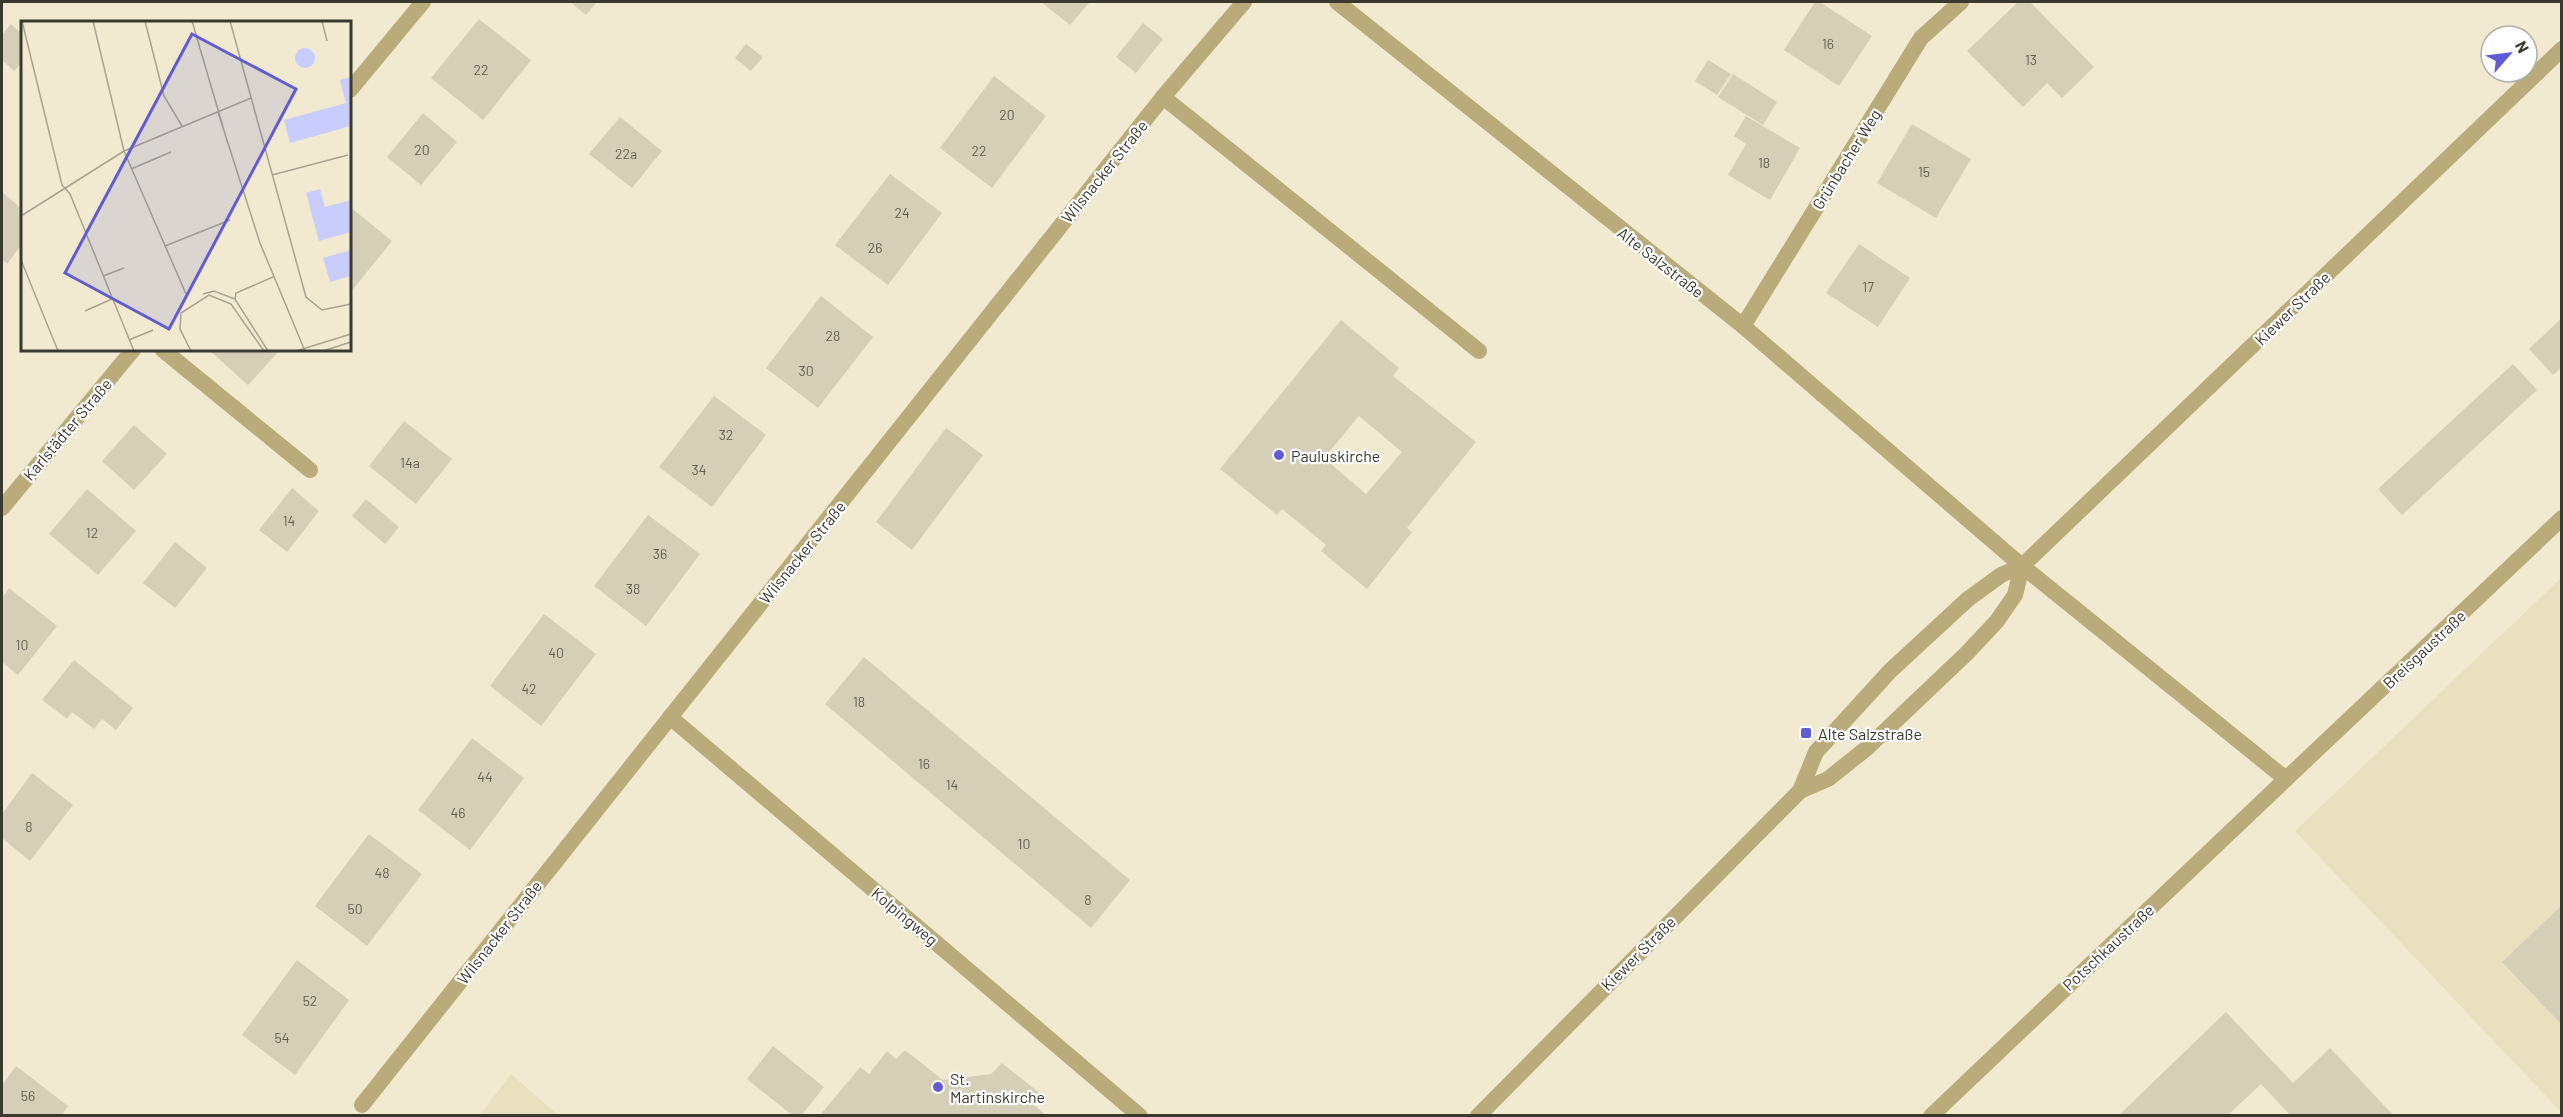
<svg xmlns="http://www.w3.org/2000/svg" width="2563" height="1117" viewBox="0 0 2563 1117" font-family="Barlow,sans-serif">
	<rect width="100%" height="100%" fill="#f1ead1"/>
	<!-- built -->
	<g fill="#e9e0c0">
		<polygon points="2561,578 2561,1112 2295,831"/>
		<polygon points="511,1074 558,1115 480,1115"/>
	</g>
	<!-- building -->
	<g fill="#d6cfb7" fill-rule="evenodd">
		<polygon points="570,2 597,2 586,15"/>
		<polygon points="1041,2 1090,2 1070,25"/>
		<polygon points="1815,2 1820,2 1872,36 1839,86 1784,50"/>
		<polygon points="2018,2 2030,2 2094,67 2062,98 2047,83 2023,107 1967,51"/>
		<polygon points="479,19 531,60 483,120 431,78"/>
		<polygon points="1143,23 1163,39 1136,73 1116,57"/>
		<polygon points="11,24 22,34 22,62 14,71 2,60 2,35"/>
		<polygon points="746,44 763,57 751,71 735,58"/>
		<polygon points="1708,60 1731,74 1717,95 1695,81"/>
		<polygon points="1733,74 1777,102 1763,125 1718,97"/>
		<polygon points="994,76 1046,116 992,188 940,148"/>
		<polygon points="423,113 457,142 421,185 387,157"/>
		<polygon points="1746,116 1800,148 1770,200 1728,175 1746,144 1734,136"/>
		<polygon points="620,117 662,151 632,188 589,154"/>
		<polygon points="1912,124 1971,159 1936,218 1877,183"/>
		<polygon points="890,174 942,213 888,285 835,245"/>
		<polygon points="2,192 22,209 22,244 7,264 2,259"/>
		<polygon points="350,207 392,241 350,293"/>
		<polygon points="1859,244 1910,278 1878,327 1826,293"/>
		<polygon points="821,296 873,337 818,408 766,368"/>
		<polygon points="2562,318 2562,367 2553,375 2529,349"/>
		<path d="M1341,320L1399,368L1393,376L1476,442L1407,528L1412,532L1367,589L1321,551L1326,545L1282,509L1277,515L1220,469ZM1359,416L1402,452L1366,494L1324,458Z"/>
		<polygon points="209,350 280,350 248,385"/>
		<polygon points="2513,364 2537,390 2402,515 2378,489"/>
		<polygon points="714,396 766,435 712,507 659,467"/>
		<polygon points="404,421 452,459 416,504 369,466"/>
		<polygon points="134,425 167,454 134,490 102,461"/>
		<polygon points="946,428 983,455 912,550 876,522"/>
		<polygon points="292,488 319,511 287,552 259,530"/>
		<polygon points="87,489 136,531 98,575 49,534"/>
		<polygon points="366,499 399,527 385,544 352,516"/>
		<polygon points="648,515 700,554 646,626 594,586"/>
		<polygon points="175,542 207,568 175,608 143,583"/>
		<polygon points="9,588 57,626 18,675 2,662 2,598"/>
		<polygon points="544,614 596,654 541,726 490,686"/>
		<polygon points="864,657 1130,880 1091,928 825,704"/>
		<polygon points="74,660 133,708 116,730 102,719 94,729 72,712 67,719 42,700"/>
		<polygon points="472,738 524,778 470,850 418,810"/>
		<polygon points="32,773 73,805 30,861 2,838 2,814"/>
		<polygon points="369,834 422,874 367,946 315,906"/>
		<polygon points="2562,905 2562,1025 2502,962"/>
		<polygon points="297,960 349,1000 295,1075 242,1035"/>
		<polygon points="2226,1012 2293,1083 2330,1048 2394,1116 2291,1116 2261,1084 2227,1116 2118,1116"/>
		<polygon points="773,1046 824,1087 801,1116 793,1116 747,1079"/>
		<polygon points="905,1050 943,1080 991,1074 1002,1063 1041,1094 1033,1104 1047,1116 821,1114 860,1067 869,1074 887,1051 896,1059"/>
		<polygon points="16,1066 68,1106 61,1116 2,1116 2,1085"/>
	</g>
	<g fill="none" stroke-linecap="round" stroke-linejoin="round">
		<!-- service -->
		<g stroke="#b9ab7a" stroke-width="16">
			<polyline points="1163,97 1479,351"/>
			<polyline points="163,350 310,470"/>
		</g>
		<!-- minor -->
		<g stroke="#b9ab7a" stroke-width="16">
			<polyline points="1337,2 1743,326 2022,566"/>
			<polyline points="350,90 423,2"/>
			<polyline points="1743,326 1921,38 1961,2"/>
			<polyline points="2,508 133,350"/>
			<polyline points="670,717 1140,1116"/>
			<polyline points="362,1105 1163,97 1244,2"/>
			<polyline points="1931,1116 2286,779"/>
		</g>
		<!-- tertiary -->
		<g stroke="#b9ab7a" stroke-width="16">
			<polyline points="2022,566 2286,779 2562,518"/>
			<polyline points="1800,791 1828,779 1867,748 1966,654 1997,621 2015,595 2022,566"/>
			<polyline points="1478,1116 1800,791 1816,752 1890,671 1968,599 2001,575 2022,566 2562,49"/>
		</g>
	</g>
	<!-- markers -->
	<g fill="#615bd4" stroke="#fff" stroke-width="2">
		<circle cx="1279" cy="455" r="6"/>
		<rect x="1800" y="727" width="12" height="12" rx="3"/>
		<circle cx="938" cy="1087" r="6"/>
	</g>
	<g text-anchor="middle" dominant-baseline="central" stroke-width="4.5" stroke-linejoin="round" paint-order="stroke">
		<!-- number labels -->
		<g font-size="14" fill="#625e50">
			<text x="1828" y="43">16</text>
			<text x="2031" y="59">13</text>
			<text x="481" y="69">22</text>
			<text x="1007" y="114">20</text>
			<text x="422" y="149">20</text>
			<text x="979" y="150">22</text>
			<text x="626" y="153">22a</text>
			<text x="1764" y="162">18</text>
			<text x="1924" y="171">15</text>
			<text x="902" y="212">24</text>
			<text x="875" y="247">26</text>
			<text x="1868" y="286">17</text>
			<text x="833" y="335">28</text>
			<text x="806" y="370">30</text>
			<text x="726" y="434">32</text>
			<text x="410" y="462">14a</text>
			<text x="699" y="469">34</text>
			<text x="289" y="520">14</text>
			<text x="92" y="532">12</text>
			<text x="660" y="553">36</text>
			<text x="633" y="588">38</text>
			<text x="22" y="644">10</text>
			<text x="556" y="652">40</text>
			<text x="529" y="688">42</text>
			<text x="859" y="701">18</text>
			<text x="924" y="763">16</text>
			<text x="485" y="776">44</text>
			<text x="952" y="784">14</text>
			<text x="458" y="812">46</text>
			<text x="29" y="826">8</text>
			<text x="1024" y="843">10</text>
			<text x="382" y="872">48</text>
			<text x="1088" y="899">8</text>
			<text x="355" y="908">50</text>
			<text x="310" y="1000">52</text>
			<text x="282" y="1037">54</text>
			<text x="28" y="1095">56</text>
		</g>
		<!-- street labels -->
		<g font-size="16" fill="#3b382e" stroke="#fff">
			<text transform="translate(1846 159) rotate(-58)">Grünbacher Weg</text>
			<text transform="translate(1104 171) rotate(-51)">Wilsnacker Straße</text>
			<text transform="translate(1661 262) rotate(38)">Alte Salzstraße</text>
			<text transform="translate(2292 308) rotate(-44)">Kiewer Straße</text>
			<text transform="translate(67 429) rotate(-50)">Karlstädter Straße</text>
			<text transform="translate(802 552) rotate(-51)">Wilsnacker Straße</text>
			<text transform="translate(2424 649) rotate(-43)">Breisgaustraße</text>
			<text transform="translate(905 916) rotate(40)">Kolpingweg</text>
			<text transform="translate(499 932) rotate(-52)">Wilsnacker Straße</text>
			<text transform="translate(2108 947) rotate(-43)">Potschkaustraße</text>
			<text transform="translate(1638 953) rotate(-45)">Kiewer Straße</text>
		</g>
		<!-- poi labels -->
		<g font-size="16" fill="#3b382e" stroke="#fff" text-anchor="start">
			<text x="1291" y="455">Pauluskirche</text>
			<text x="1818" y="733">Alte Salzstraße</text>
			<text x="950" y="1078">St.<tspan x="950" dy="18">Martinskirche</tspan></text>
		</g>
	</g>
	<!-- overview -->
	<g transform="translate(21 21)">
		<rect width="330" height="330" fill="#f1ead1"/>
		<path d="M274 37a10 10 0 1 1 20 0a10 10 0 1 1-20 0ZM330,56V105L269,122L263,99L325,82L319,59ZM299,168L304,186L330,179V211L298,220L285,172ZM330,229V255L309,261L302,237Z" fill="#c8cdfd"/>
		<path fill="none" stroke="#a8a390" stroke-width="1.5" d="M1,0L41,164L49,173L113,330M72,0L103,130L165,273M124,0L143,75L161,105M171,0L207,123M209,0L285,276L301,289L330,283M301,0L306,20M197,91L239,222L284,330M110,148L150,131M251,154L327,134M0,195L103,130L230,77M144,225L209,199M0,239L37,330M82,255L103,247M182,273L193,270L214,278L247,330M214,278L215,272L252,256M64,290L91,278M108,319L132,309M170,330L159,308L160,292L188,274L210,283L243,330M275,330L330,313M302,330L330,321"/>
		<path fill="#615bd4" fill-opacity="0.15" stroke="#615bd4" stroke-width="3" d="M171,13L275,68L148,308L44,252Z"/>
		<rect width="330" height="330" fill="none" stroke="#3b382e" stroke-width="3"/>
	</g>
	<!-- border -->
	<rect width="2563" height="1117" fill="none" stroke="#3b382e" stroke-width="6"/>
	<!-- north arrow -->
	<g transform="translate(2509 54) rotate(62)"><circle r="28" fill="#ffffff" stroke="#b1afab" stroke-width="1.5"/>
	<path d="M0-4.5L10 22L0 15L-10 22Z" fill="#615bd4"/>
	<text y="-9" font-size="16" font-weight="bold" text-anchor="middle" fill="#3b382e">N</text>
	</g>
</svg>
